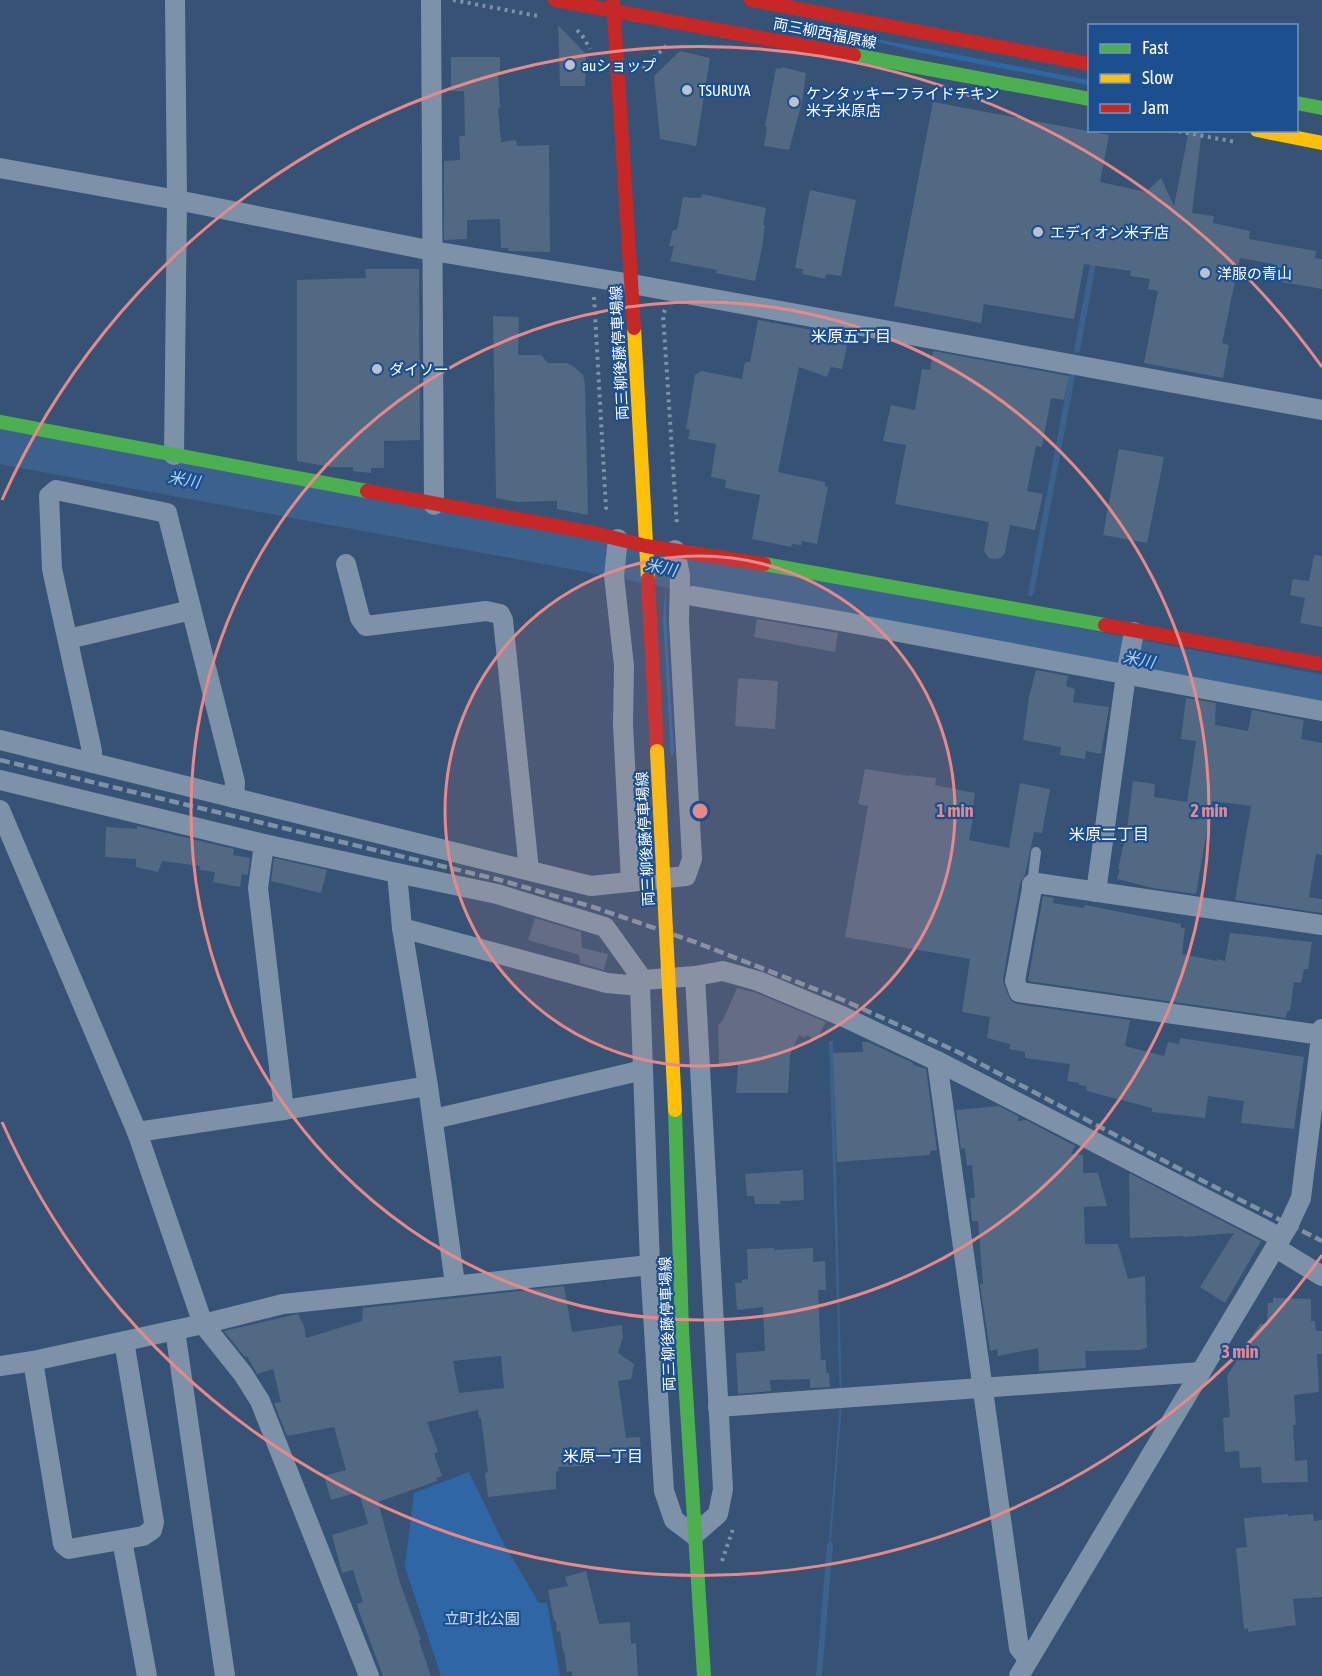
<svg xmlns="http://www.w3.org/2000/svg" width="1322" height="1676" viewBox="0 0 1322 1676" font-family="'Asap Condensed','Noto Sans JP',sans-serif">
	<rect width="100%" height="100%" fill="#365274"/>
	<!-- green -->
	<g fill="#2f66a5">
		<polygon points="673,0 1089,80 1089,85 917,52 839,32"/>
		<polygon points="666,584 666,618 674,753 671,757 663,617"/>
		<polygon points="638,773 646,870 640,867 633,774"/>
		<polygon points="469,1472 504,1544 539,1603 547,1603 560,1676 441,1676 405,1567 414,1493"/>
	</g>
	<!-- water -->
	<polygon fill="#3b618d" points="829,1041 833,1041 842,1405 831,1540 832,1553 830,1554 829,1540 840,1403"/>
	<g fill="none" stroke-linecap="round" stroke-linejoin="round">
		<!-- stream -->
		<g stroke="#3b618d" stroke-width="6">
			<polyline points="1077,350 1094,259"/>
			<polyline points="1031,593 1072,376"/>
			<polyline points="819,1676 830,1545"/>
		</g>
		<!-- river -->
		<polyline stroke="#3b618d" stroke-width="38" points="0,445 561,548 1322,694"/>
	</g>
	<!-- building -->
	<g fill="#526984" fill-rule="evenodd">
		<polygon points="558,25 586,54 585,86 560,86"/>
		<polygon points="680,51 710,58 696,146 660,139 654,76"/>
		<polygon points="451,57 500,57 500,75 498,75 500,108 498,108 501,142 516,140 517,146 549,145 550,252 509,251 508,248 501,248 500,219 467,220 467,239 444,240 444,161 460,160 459,136 465,136 464,91 451,91"/>
		<polygon points="782,67 806,73 802,102 789,150 764,146 767,127 765,126 776,68 782,69"/>
		<polygon points="933,102 1109,135 1100,182 1146,192 1161,178 1174,206 1189,130 1202,130 1192,213 1214,216 1213,223 1250,231 1249,239 1316,251 1315,258 1322,259 1322,289 1276,281 1278,269 1273,268 1274,264 1240,258 1222,343 1229,345 1223,378 1144,363 1158,291 1148,289 1150,279 1130,276 1131,271 1084,264 1074,319 984,304 981,323 894,306"/>
		<polygon points="810,190 856,200 841,276 826,274 825,279 802,274 803,269 795,268"/>
		<polygon points="702,194 766,208 763,225 765,225 762,248 755,281 716,273 717,270 670,261 674,246 669,246 673,230 677,230 683,197 701,198"/>
		<polygon points="365,269 419,269 420,440 384,441 384,468 371,468 371,473 353,471 353,467 331,467 297,461 297,280 366,278"/>
		<polygon points="493,316 519,317 518,355 541,355 548,363 567,363 573,366 583,375 585,384 588,515 557,509 557,501 517,502 496,498"/>
		<polygon points="758,320 849,337 842,369 831,367 827,377 799,367 778,472 825,482 825,486 828,487 817,544 802,541 801,545 792,544 791,547 752,539 760,495 725,488 726,480 711,477 716,444 688,439 690,430 686,429 695,375 701,371 742,379 745,362 750,362"/>
		<polygon points="933,351 1069,376 1064,400 1051,398 1042,447 1036,446 1027,491 1043,494 1035,530 1010,525 1005,553 1001,558 995,559 989,558 984,551 989,522 895,504 906,445 883,441 891,405 915,410 922,369 930,370"/>
		<polygon points="1119,449 1164,457 1147,543 1103,535"/>
		<polygon points="1314,555 1322,556 1322,627 1300,623 1305,598 1290,595 1293,579 1309,581"/>
		<polygon points="757,619 838,633 835,652 754,637"/>
		<polygon points="1036,670 1068,676 1066,686 1075,689 1073,702 1109,707 1101,754 1086,751 1085,759 1060,755 1061,747 1023,740 1029,697"/>
		<polygon points="738,678 778,681 775,729 735,726"/>
		<polygon points="1186,698 1216,703 1215,725 1248,731 1252,710 1304,720 1301,739 1322,743 1322,855 1316,854 1309,897 1322,899 1322,913 1235,900 1251,806 1212,801 1196,894 1153,888 1117,879 1120,869 1118,869 1127,829 1133,781 1155,784 1154,797 1187,802 1196,741 1181,739"/>
		<polygon points="865,769 909,776 909,775 936,778 935,785 975,793 972,814 974,814 969,840 1009,848 1020,783 1050,789 1042,833 1034,832 1025,875 1020,883 1003,979 1004,985 1011,1001 1017,1004 1130,1020 1125,1046 1164,1056 1168,1042 1179,1044 1180,1038 1304,1057 1294,1129 1241,1123 1244,1101 1208,1096 1205,1118 1152,1112 1152,1108 1087,1091 1086,1086 1079,1085 1079,1083 1067,1081 1070,1064 1025,1058 1025,1052 1009,1049 1010,1044 987,1038 990,1017 962,1012 970,959 845,937 868,806 858,804"/>
		<polygon points="137,826 234,849 233,855 250,858 248,875 242,874 240,887 213,882 215,872 199,870 200,866 162,861 158,872 136,867 136,859 105,857 106,827 137,829"/>
		<polygon points="274,858 327,870 321,893 271,881"/>
		<polygon points="1043,896 1054,898 1053,903 1084,908 1085,905 1181,924 1181,928 1185,928 1182,954 1217,961 1217,959 1225,961 1230,933 1312,942 1308,969 1304,969 1301,983 1294,982 1290,1011 1287,1011 1286,1018 1028,981"/>
		<polygon points="535,918 581,932 582,948 608,954 604,970 580,963 579,955 528,940"/>
		<polygon points="737,988 754,992 826,1022 816,1040 806,1035 805,1038 799,1035 790,1055 788,1093 736,1093 738,1065 719,1064 718,1025 723,1020"/>
		<polygon points="862,1042 868,1042 913,1063 913,1065 926,1069 937,1150 930,1151 930,1155 837,1162 833,1053 863,1052"/>
		<polygon points="999,1106 1018,1116 1018,1121 1026,1120 1075,1146 1071,1154 1083,1155 1083,1173 1098,1173 1107,1206 1084,1207 1085,1244 1118,1244 1128,1279 1145,1276 1147,1347 1141,1350 1085,1351 1086,1368 1039,1371 1038,1348 998,1356 997,1349 990,1351 980,1284 983,1284 978,1221 972,1221 970,1198 975,1198 972,1165 967,1166 965,1148 961,1149 956,1110"/>
		<polygon points="803,1170 804,1200 780,1201 780,1204 755,1204 754,1196 747,1196 745,1174"/>
		<polygon points="1129,1173 1261,1241 1225,1303 1200,1287 1234,1233 1183,1237 1183,1236 1130,1238"/>
		<polygon points="774,1248 774,1250 813,1248 813,1262 825,1261 826,1290 818,1290 821,1360 826,1360 826,1373 829,1373 830,1387 810,1388 810,1379 770,1380 771,1391 738,1394 736,1353 765,1351 763,1307 737,1310 735,1283 742,1283 742,1280 748,1279 747,1249"/>
		<path d="M564,1286L572,1332L622,1325L623,1337L618,1353L634,1364L631,1379L618,1381L626,1438L640,1437L641,1457L584,1460V1466L558,1467L559,1471H556V1489L488,1497L485,1473L488,1472L481,1418H479L478,1410L427,1422L438,1452L434,1454L442,1476L436,1478L437,1481L378,1502L400,1583L421,1640L419,1641L431,1676H383L360,1614L357,1604L363,1602L353,1570L342,1573L332,1535L368,1524L359,1492L331,1500L324,1476L346,1470L334,1427L287,1436L274,1403L281,1402L273,1369L257,1374L247,1356L245,1357L224,1331L298,1314L304,1326L306,1338L362,1321L363,1308ZM501,1356L504,1388L459,1393L453,1361Z"/>
		<polygon points="1273,1298 1311,1299 1311,1321 1315,1321 1316,1331 1322,1331 1322,1354 1317,1354 1319,1392 1294,1395 1296,1425 1293,1425 1295,1461 1307,1460 1308,1482 1262,1483 1261,1467 1240,1468 1239,1451 1225,1452 1223,1418 1230,1417 1227,1376 1260,1324 1267,1324 1268,1303 1273,1303"/>
		<polygon points="1288,1514 1288,1516 1313,1514 1314,1521 1322,1520 1322,1597 1293,1599 1296,1625 1248,1632 1248,1628 1244,1629 1236,1548 1247,1547 1244,1518"/>
		<polygon points="586,1571 599,1624 630,1622 631,1644 636,1643 638,1676 572,1676 572,1671 567,1672 564,1651 563,1651 560,1631 557,1632 556,1621 554,1621 548,1590 568,1586 565,1577"/>
	</g>
	<g fill="none" stroke-linecap="round" stroke-linejoin="round">
		<!-- path -->
		<g stroke="#7d92a8" stroke-width="4" stroke-dasharray="3 4.5" stroke-linecap="butt">
			<polyline points="453,0 538,16"/>
			<polyline points="577,30 584,38 590,49"/>
			<polyline points="643,69 667,45"/>
			<polyline points="1171,130 1236,142"/>
			<polyline points="594,297 606,508 604,511"/>
			<polyline points="665,310 663,314 677,526"/>
			<polyline points="722,1561 733,1529"/>
		</g>
		<!-- lane -->
		<polyline stroke="#7d92a8" stroke-width="10" points="1032,884 1036,852"/>
		<!-- street -->
		<g stroke="#7d92a8" stroke-width="20">
			<polyline points="431,0 434,505"/>
			<polyline points="0,168 177,200 433,251 632,284 1322,410"/>
			<polyline points="174,455 177,200 175,0"/>
			<polyline points="618,539 614,576 624,666 623,724 631,882"/>
			<polyline points="346,564 360,618 366,626 486,611 500,614 503,620 529,870"/>
			<polyline points="693,596 840,621 1322,711"/>
			<polyline points="68,639 191,610"/>
			<polyline points="0,740 591,886 686,876 692,859 679,621 680,576 675,550"/>
			<polyline points="92,763 92,751 52,569 49,496 56,490 167,513 235,782 234,798"/>
			<polyline points="0,780 264,844 397,873 402,928 607,983 640,986"/>
			<polyline points="0,810 137,1132 203,1324 243,1374 260,1401 369,1676"/>
			<polyline points="397,873 497,894 605,927 643,980"/>
			<polyline points="1096,892 1126,675 1134,632"/>
			<polygon points="695,976 723,1489 718,1514 694,1535 674,1520 664,1491 650,1265 640,986 643,980"/>
			<polyline points="695,976 723,971 758,981 844,1017 937,1061"/>
			<polyline points="1321,1035 1019,992 1015,981 1032,888 1032,884 1037,883 1322,925"/>
			<polyline points="428,1086 455,1284"/>
			<polyline points="284,1110 428,1086 402,928"/>
			<polyline points="434,1119 643,1070"/>
			<polyline points="137,1132 284,1110 258,888 264,844"/>
			<polyline points="1276,1248 1322,1276"/>
			<polyline points="175,1330 225,1676"/>
			<polyline points="33,1361 63,1544 69,1549 143,1536 152,1530 154,1522 124,1341"/>
			<polyline points="0,1366 33,1361 203,1324 283,1304 650,1265"/>
			<polyline points="718,1407 1201,1372"/>
			<polyline points="122,1540 147,1676"/>
			<polyline points="1028,1659 1019,1648 937,1061 1281,1238"/>
			<polyline points="1019,1676 1288,1226 1301,1198 1322,1029"/>
		</g>
		<!-- fast -->
		<g stroke="#4caf50" stroke-width="14">
			<polyline points="854,55 1090,99"/>
			<polyline points="1296,103 1322,108"/>
			<polyline points="0,422 367,491"/>
			<polyline points="764,564 1105,625"/>
			<polyline points="675,1110 682,1330 704,1676"/>
		</g>
		<!-- slow -->
		<g stroke="#ffc107" stroke-width="14">
			<polyline points="1257,130 1322,143"/>
			<polyline points="634,328 648,579"/>
		</g>
		<!-- jam -->
		<g stroke="#c62828" stroke-width="14">
			<polyline points="555,0 854,55"/>
			<polyline points="613,0 634,328"/>
			<polyline points="751,0 1090,64"/>
			<polyline points="367,491 594,533 646,546 764,564"/>
			<polyline points="648,579 657,751"/>
			<polyline points="1105,625 1322,664"/>
		</g>
		<!-- rail -->
		<polyline stroke="#7e92a7" stroke-width="4.5" stroke-dasharray="10 4.5" stroke-linecap="butt" points="0,760 500,880 593,907 695,942 843,1000 958,1052 1191,1175 1322,1241"/>
		<!-- slow-bridge -->
		<polyline stroke="#ffc107" stroke-width="14" points="657,751 675,1110"/>
	</g>
	<!-- distance rings -->
	<circle cx="700" cy="811" r="255" fill="#e88989" fill-opacity=".12"/>
	<g fill="none" stroke="#e88989" stroke-width="3">
		<circle cx="700" cy="811" r="255"/>
		<circle cx="700" cy="811" r="509"/>
		<path d="M1322 1255A764 764 0 0 1 2 1122M2 500A764 764 0 0 1 1322 367"/>
	</g>
	<!-- markers -->
	<g fill="#b9c2ce" stroke="#1b4f8f" stroke-width="2">
		<circle cx="570" cy="65" r="6"/>
		<circle cx="687" cy="90" r="6"/>
		<circle cx="794" cy="102" r="6"/>
		<circle cx="1038" cy="232" r="6"/>
		<circle cx="1205" cy="273" r="6"/>
		<circle cx="377" cy="369" r="6"/>
	</g>
	<g text-anchor="middle" dominant-baseline="central" stroke-width="4.5" stroke-linejoin="round" paint-order="stroke">
		<!-- street labels -->
		<g font-size="15" fill="#fff" stroke="#1b4f8f">
			<text transform="translate(825 33) rotate(11)">両三柳西福原線</text>
			<text transform="translate(619 353) rotate(-93)">両三柳後藤停車場線</text>
			<text transform="translate(645 839) rotate(-93)">両三柳後藤停車場線</text>
			<text transform="translate(667 1324) rotate(-92)">両三柳後藤停車場線</text>
		</g>
		<!-- poi labels -->
		<g font-size="15" fill="#fff" stroke="#1b4f8f" text-anchor="start">
			<text x="582" y="65">auショップ</text>
			<text x="699" y="90">TSURUYA</text>
			<text x="806" y="93">ケンタッキーフライドチキン<tspan x="806" dy="17">米子米原店</tspan></text>
			<text x="1050" y="232">エディオン米子店</text>
			<text x="1217" y="273">洋服の青山</text>
			<text x="389" y="369">ダイソー</text>
		</g>
		<!-- park labels -->
		<g font-size="15" fill="#cfe3fa" stroke="#1b4f8f">
			<text x="482" y="1618">立町北公園</text>
		</g>
		<!-- neighbourhood labels -->
		<g font-size="16" fill="#fff" stroke="#1b4f8f">
			<text x="851" y="336">米原五丁目</text>
			<text x="1109" y="834">米原二丁目</text>
			<text x="603" y="1456">米原一丁目</text>
		</g>
		<!-- water labels -->
		<g font-size="16" font-style="italic" fill="#b5d3f5" stroke="#1b4f8f">
			<text transform="translate(184 479) rotate(10)">米川</text>
			<text transform="translate(661 567) rotate(11)">米川</text>
			<text transform="translate(1139 659) rotate(11)">米川</text>
		</g>
	</g>
	<circle cx="700" cy="811" r="9" fill="#e88989" stroke="#1b4f8f" stroke-width="3"/>
	<g font-size="18" text-anchor="middle" font-weight="bold" fill="#e88989" stroke="#1b4f8f" stroke-width="4.5" stroke-linejoin="round" paint-order="stroke">
		<text x="955" y="817">1 min</text>
		<text x="1209" y="817">2 min</text>
		<text x="1240" y="1358">3 min</text>
	</g>
	<!-- legend -->
	<rect x="1088" y="24" width="210" height="108" fill="#1b4f8f" stroke="#7695bc" stroke-width="1.5"/>
	<rect x="1100" y="44" width="30" height="9" fill="#4caf50" stroke="#7695bc" stroke-width="1.5"/>
	<text x="1142" y="54" font-size="18" fill="#ffffff">Fast</text>
	<rect x="1100" y="74" width="30" height="9" fill="#ffc107" stroke="#7695bc" stroke-width="1.5"/>
	<text x="1142" y="84" font-size="18" fill="#ffffff">Slow</text>
	<rect x="1100" y="104" width="30" height="9" fill="#c62828" stroke="#7695bc" stroke-width="1.5"/>
	<text x="1142" y="114" font-size="18" fill="#ffffff">Jam</text>
</svg>
